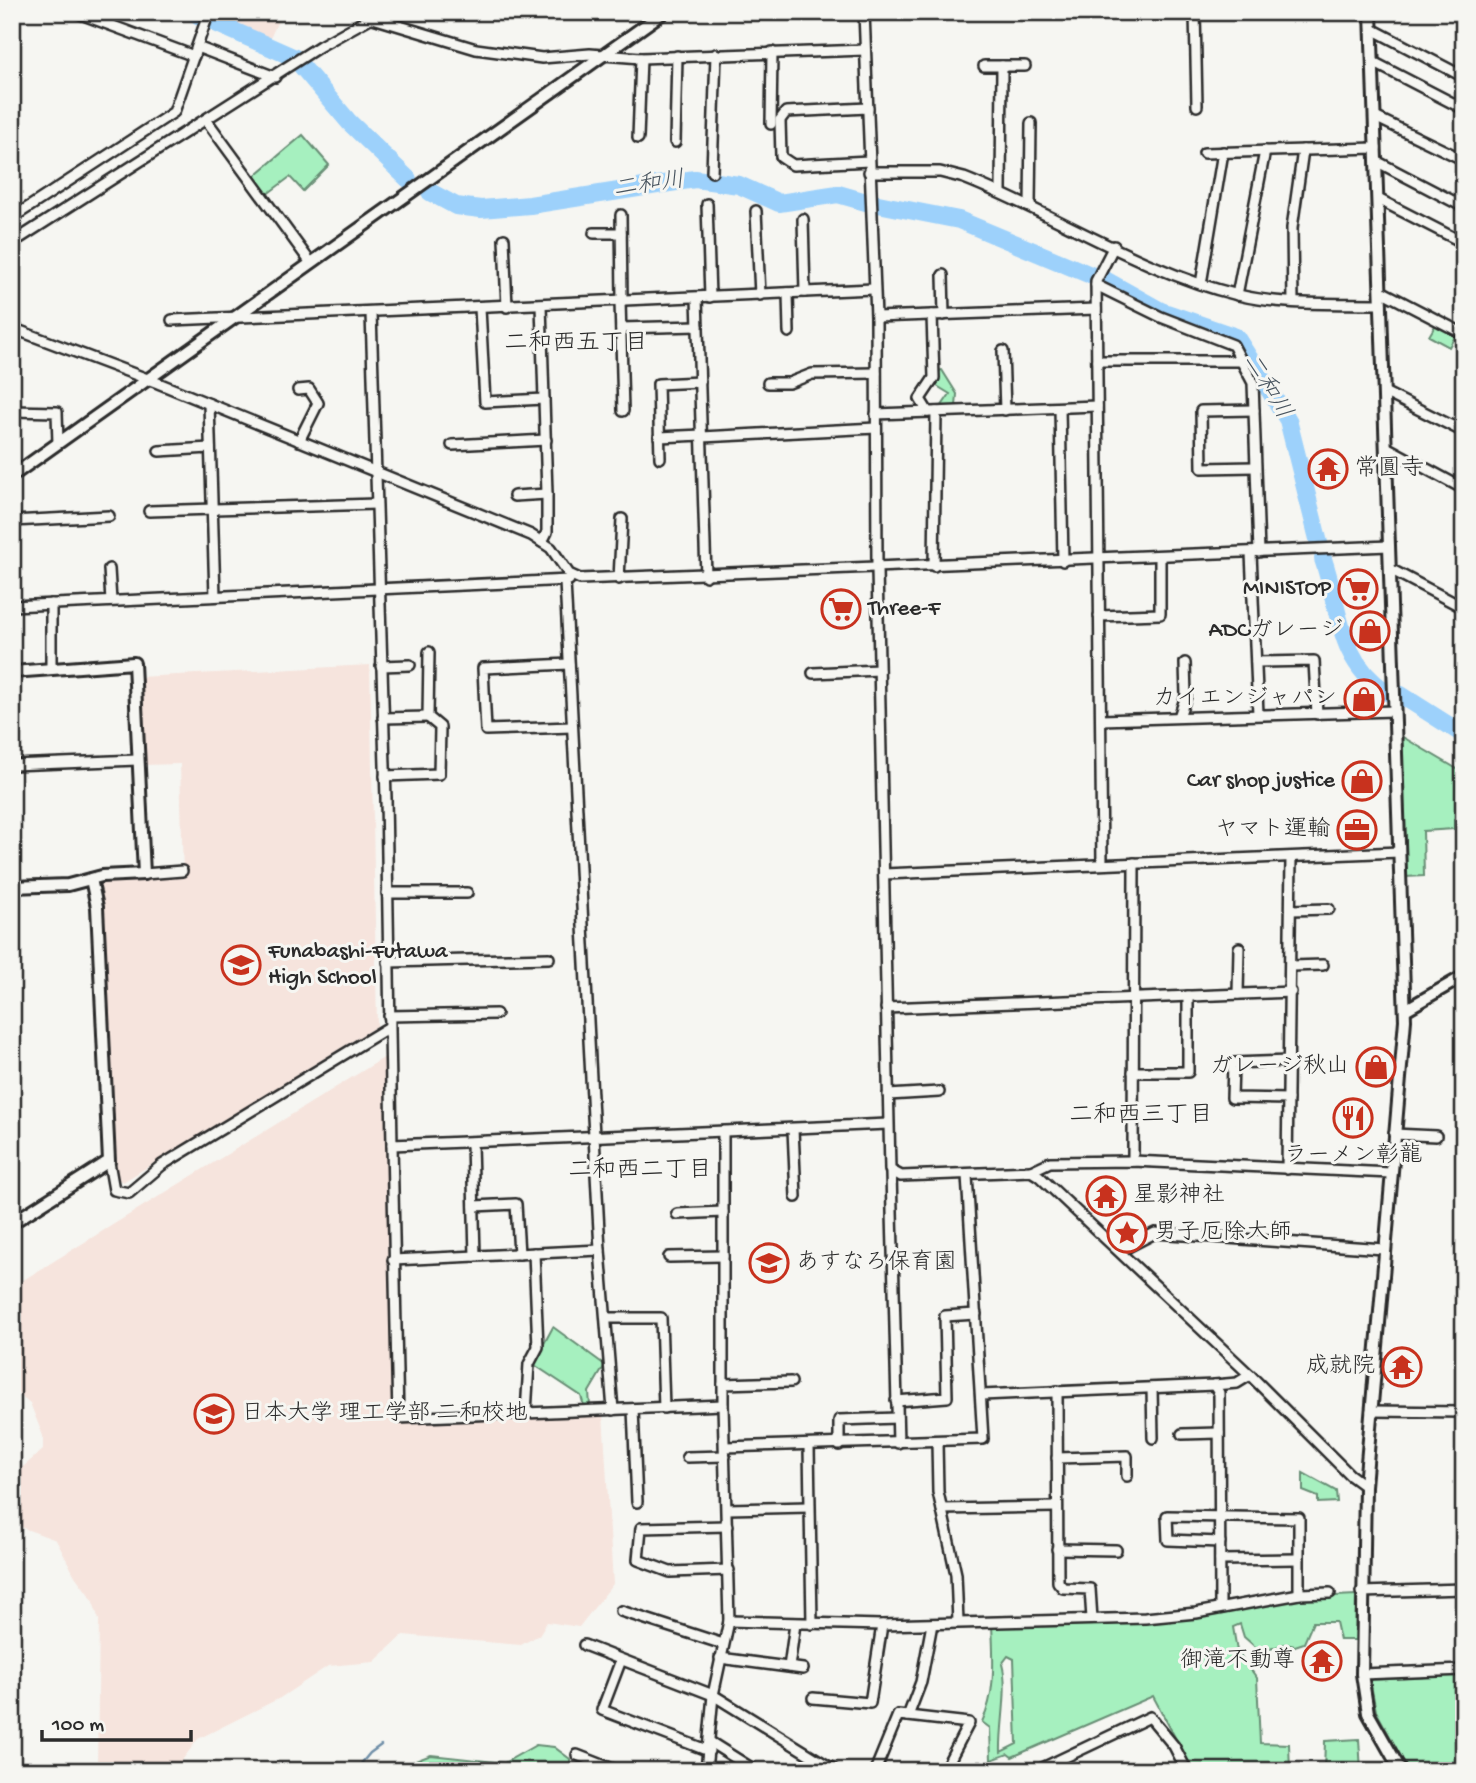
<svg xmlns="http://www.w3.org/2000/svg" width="1476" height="1783" viewBox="0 0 1476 1783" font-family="'Gochi Hand','Klee One',sans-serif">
	<rect width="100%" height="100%" fill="#f6f6f2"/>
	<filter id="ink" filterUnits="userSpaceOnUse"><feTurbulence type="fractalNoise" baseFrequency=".0143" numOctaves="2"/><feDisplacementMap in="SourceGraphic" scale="14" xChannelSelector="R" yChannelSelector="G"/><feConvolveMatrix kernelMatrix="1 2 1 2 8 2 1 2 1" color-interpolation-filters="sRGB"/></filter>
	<g filter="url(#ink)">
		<!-- built -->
		<g fill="#f6e4dd">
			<polygon points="213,12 282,12 268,43 211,17"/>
			<polygon points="370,665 377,1026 123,1182 116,1178 99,886 101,881 183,876 180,764 142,765 138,677"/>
			<polygon points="385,1057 395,1424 603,1413 613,1584 579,1627 547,1622 539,1635 521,1645 403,1635 374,1662 328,1666 280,1698 198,1739 174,1771 97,1771 99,1620 92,1599 75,1576 56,1540 12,1524 12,1476 43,1450 43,1436 30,1403 12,1389 12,1287"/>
		</g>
		<!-- green -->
		<g fill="#a6f0bf" stroke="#688e75" stroke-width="2" fill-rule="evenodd">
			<polygon points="303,135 329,165 303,191 290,177 266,195 252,178"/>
			<polygon points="1436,324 1456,335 1449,347 1429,336"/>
			<polygon points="942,370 957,394 956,407 941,407 950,394 937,386 937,371"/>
			<polygon points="1401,736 1464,773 1464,819 1454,819 1454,829 1423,831 1424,876 1405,877"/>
			<polygon points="553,1327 605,1365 589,1392 590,1406 584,1406 581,1396 533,1364"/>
			<polygon points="1303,1473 1336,1491 1337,1502 1318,1503 1318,1497 1303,1491"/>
			<path d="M1356,1595L1355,1640H1340L1336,1622H1313L1304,1643L1295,1646L1285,1644L1261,1652L1244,1637L1240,1624L1233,1627L1237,1651L1257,1678L1260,1743L1289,1744L1290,1771H1193L1153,1696L1012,1757L1008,1754L991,1760L990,1728L982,1722C997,1691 993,1656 992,1623L1144,1620L1294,1598ZM1008,1656L1014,1659L1017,1744L1001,1752C1000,1725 1009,1688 1002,1664Z"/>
			<polygon points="1464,1675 1464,1771 1409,1771 1376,1711 1370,1680"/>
			<polygon points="1359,1739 1361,1771 1324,1771 1325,1741"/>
			<polygon points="536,1745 554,1747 570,1759 570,1771 389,1771 431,1755 504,1763"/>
		</g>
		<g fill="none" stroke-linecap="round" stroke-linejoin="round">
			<!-- stream -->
			<polyline stroke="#6f8fa8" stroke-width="2.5" points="355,1771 370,1753 381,1745"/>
			<!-- river -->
			<g stroke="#9dd1fb" stroke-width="18">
				<polyline points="194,12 201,17"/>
				<polyline points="211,21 295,58"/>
				<polyline points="299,63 349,122 408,179"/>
				<polyline points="430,192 456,206 481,209 530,205 695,179 739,185 779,203 838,194 866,202"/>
				<polyline points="873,203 959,220 1093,276"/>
				<polyline points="1100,277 1161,311 1236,337 1288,420 1319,543"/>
				<path d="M1323,559C1340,608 1337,660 1386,692"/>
				<polyline points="1401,695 1464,735"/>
			</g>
			<!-- minor casing -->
			<g stroke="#2b2b2b" stroke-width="14">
				<g id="minor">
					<polyline points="75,12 194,56"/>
					<polyline points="864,12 876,317 877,569 890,1170 901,1176 1031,1171 1039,1176 1250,1375 1350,1475 1365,1486"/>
					<polyline points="1195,12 1197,106"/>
					<polyline points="373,18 476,49 542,58 590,54 641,58 865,50"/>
					<polyline points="1372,29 1464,77"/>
					<polyline points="197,47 275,77"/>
					<polyline points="1373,62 1464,109"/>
					<polyline points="984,66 1025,66"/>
					<polyline points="868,108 786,112 780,120 781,157 793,165 869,161"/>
					<polyline points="1375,117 1464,160"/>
					<polyline points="207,121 311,263"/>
					<polyline points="771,124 772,52"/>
					<polyline points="638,138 641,58"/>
					<polyline points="675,142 677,56"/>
					<polyline points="1204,153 1376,148"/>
					<polyline points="1376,161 1464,207"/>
					<polyline points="712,172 716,54"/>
					<path d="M869,172H940L964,178C1056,214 1142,272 1238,295C1284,306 1334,303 1381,304"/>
					<polyline points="1001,192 1002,66"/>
					<polyline points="1378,199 1464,243"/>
					<polyline points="707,204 710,297"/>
					<polyline points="1030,206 1031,123"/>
					<polyline points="756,211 760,295"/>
					<polyline points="621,215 622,301"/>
					<polyline points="12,218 174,112 209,12"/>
					<polyline points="803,219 805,292"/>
					<polyline points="594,233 621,233"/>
					<polyline points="504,239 507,307"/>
					<polyline points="12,243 320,46 381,12"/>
					<polyline points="943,275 944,315"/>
					<polyline points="1201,284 1223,152"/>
					<polyline points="1096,285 1161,317 1233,345 1253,383 1259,552"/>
					<polyline points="1381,291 1464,334"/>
					<polyline points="788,293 789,332"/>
					<polyline points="1237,295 1265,151"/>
					<polyline points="697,298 706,576"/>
					<polyline points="620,301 623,411"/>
					<polyline points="1293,302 1292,228 1303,150"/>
					<polyline points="541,305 547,494 547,532 542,542"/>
					<polyline points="480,308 485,402 544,399"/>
					<polyline points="371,313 386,798 392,1145 888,1124"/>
					<polyline points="876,317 1096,309"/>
					<polyline points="172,320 873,289"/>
					<polyline points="12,328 158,383 531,535 551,548 569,574 580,579 1389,546"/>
					<polyline points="621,328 698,326"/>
					<polyline points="1003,351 1005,410"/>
					<polyline points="1097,361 1242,361"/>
					<polyline points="768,383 789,383 812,374 876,373"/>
					<polyline points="298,390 309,389 318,403 299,441"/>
					<polyline points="1384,392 1464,432"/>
					<polyline points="209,404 215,596"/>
					<polyline points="1060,408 1063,561"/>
					<polyline points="1254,410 1201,411 1202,468 1255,467"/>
					<polyline points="12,411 57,412 58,443"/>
					<polyline points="928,412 920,399 934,378 932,315"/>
					<polyline points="876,414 1097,406"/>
					<polyline points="659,437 702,435"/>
					<polyline points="702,437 876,428"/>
					<polyline points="452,445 546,440"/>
					<polyline points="1386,447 1464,489"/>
					<polyline points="159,451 210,448"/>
					<polyline points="660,458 658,384 700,382"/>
					<polyline points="514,496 547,494"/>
					<polyline points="149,511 376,504"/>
					<polyline points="12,521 109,516"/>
					<polyline points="1251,553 1258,714"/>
					<polyline points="934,566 936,412"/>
					<polyline points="109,569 111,601"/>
					<polyline points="1390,569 1464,608"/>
					<polyline points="619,579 622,519"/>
					<polyline points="565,582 600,1250 613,1410"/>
					<polyline points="51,604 51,667"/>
					<polyline points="12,606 569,580"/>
					<polyline points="1099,616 1160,614 1160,557"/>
					<polyline points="1256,662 1314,661 1317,714"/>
					<polyline points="569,664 483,668 486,730 572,727"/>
					<polyline points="381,666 410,665"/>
					<polyline points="813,673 879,670"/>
					<polyline points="1179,717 1186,696 1185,663"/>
					<polyline points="383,718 428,717"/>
					<polyline points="1101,720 1394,711"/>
					<polyline points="12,765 137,760"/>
					<polyline points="385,776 439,774 440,727 428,717 429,652"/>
					<polyline points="1102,864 1096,281 1114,246"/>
					<polyline points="144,874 182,871"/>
					<polyline points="884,874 1399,852"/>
					<polyline points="387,893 467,893"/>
					<polyline points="1291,910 1329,909"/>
					<polyline points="388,962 549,958"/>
					<polyline points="1291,966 1323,965"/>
					<polyline points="1238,994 1239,948"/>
					<polyline points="886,1008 1291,992"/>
					<polyline points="389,1016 496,1014"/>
					<polyline points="1133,1072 1188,1072 1188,996"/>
					<polyline points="888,1095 939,1092"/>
					<polyline points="1288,1099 1232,1098 1233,1063 1289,1061"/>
					<polyline points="793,1129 796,1197"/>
					<polyline points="1394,1134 1436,1136"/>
					<polyline points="472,1143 475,1256"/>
					<polyline points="392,1145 398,1418 723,1405"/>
					<polyline points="1133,1161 1134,863"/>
					<polyline points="109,1162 114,1190 129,1193 162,1165 389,1027"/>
					<polyline points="1287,1169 1291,857"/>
					<polyline points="1031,1171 1050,1162 1133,1161 1391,1173"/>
					<polyline points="891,1173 898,1443"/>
					<polyline points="474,1206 516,1204 519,1254"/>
					<polyline points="677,1214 723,1212"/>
					<polyline points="1120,1251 1155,1233 1384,1249"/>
					<polyline points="669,1257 723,1256"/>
					<polyline points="393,1260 600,1250"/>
					<polyline points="606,1318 661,1318 664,1408"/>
					<polyline points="723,1384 791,1382"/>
					<polyline points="1214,1385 1219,1393 1220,1607"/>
					<polyline points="1152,1388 1153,1438"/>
					<polyline points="1057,1391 1058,1582 1063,1588 1090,1589 1092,1619"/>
					<polyline points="982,1395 1214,1385 1237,1383 1250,1375"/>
					<polyline points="896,1401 947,1397 945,1316 976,1314"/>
					<polyline points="633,1409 637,1502"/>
					<polyline points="1371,1411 1464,1412"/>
					<polyline points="526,1413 529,1364 538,1347 534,1253"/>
					<polyline points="1182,1434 1219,1433"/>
					<polyline points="937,1442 938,1492 956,1574 958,1622"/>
					<polyline points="839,1445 839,1420 897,1418"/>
					<polyline points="725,1447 983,1439 967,1175"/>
					<polyline points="809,1447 812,1624"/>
					<polyline points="687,1457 725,1456"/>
					<polyline points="1057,1458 1127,1456 1127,1476"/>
					<polyline points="727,1509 809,1507"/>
					<polyline points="942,1509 1057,1507"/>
					<polyline points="727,1526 641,1528 638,1560 670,1572 729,1570"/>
					<polyline points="1220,1542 1168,1540 1167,1516 1299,1518 1299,1594"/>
					<polyline points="1057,1549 1116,1550"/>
					<polyline points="1220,1560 1298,1559"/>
					<polyline points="1361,1592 1464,1589"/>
					<polyline points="621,1611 723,1644"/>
					<polyline points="729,1621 882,1625 1145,1618 1196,1613 1299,1594 1330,1593"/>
					<polyline points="584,1645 713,1695 836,1771"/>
					<polyline points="720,1658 803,1669"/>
					<polyline points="621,1660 602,1710 709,1751"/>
					<polyline points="789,1667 795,1624"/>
					<polyline points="1362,1674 1464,1670"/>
					<polyline points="813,1698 870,1703 882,1625"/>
					<polyline points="908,1716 969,1723 944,1771"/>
					<polyline points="710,1742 756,1771"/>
					<polyline points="577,1755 618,1771"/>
					<polyline points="706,1771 713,1695 729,1621 723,1405 723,1132"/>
					<polyline points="875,1771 898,1715 908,1716 921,1682 932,1624"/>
					<polyline points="1036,1771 1150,1717 1174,1746 1187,1771"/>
				</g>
			</g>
			<!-- tertiary casing -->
			<g stroke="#2b2b2b" stroke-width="16">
				<g id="tertiary">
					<polyline points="1371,12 1405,1020 1365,1486 1362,1674 1368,1713 1401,1771"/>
					<polyline points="12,476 664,12"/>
					<polyline points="12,672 134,663 144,874 102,876 68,885 12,887"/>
					<polyline points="1405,1010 1464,976"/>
					<polyline points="12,1223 109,1161 97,907 91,879"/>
				</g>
			</g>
			<!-- minor -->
			<use href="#minor" stroke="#f6f6f2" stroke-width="9"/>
			<!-- tertiary -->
			<use href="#tertiary" stroke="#f6f6f2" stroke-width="10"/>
		</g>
	</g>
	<!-- icons -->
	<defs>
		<g id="temple-ring" transform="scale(2.0125)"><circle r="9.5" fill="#f6f6f2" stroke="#c8321e" stroke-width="1.5"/><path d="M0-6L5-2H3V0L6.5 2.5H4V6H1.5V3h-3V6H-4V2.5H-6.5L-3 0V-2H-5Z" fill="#c8321e"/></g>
		<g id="supermarket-ring" transform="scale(2.0125)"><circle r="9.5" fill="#f6f6f2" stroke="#c8321e" stroke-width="1.5"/><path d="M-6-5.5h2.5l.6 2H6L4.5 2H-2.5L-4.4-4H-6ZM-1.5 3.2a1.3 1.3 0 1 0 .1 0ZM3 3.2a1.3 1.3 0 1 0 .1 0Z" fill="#c8321e"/></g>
		<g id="shop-ring" transform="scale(2.0125)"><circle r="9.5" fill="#f6f6f2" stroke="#c8321e" stroke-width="1.5"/><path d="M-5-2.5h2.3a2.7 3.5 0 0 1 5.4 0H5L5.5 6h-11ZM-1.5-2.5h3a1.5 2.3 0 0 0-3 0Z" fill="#c8321e"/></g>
		<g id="office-ring" transform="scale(2.0125)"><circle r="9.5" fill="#f6f6f2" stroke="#c8321e" stroke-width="1.5"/><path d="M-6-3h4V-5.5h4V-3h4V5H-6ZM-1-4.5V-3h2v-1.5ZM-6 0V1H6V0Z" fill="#c8321e"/></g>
		<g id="school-ring" transform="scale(2.0125)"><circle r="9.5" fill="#f6f6f2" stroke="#c8321e" stroke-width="1.5"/><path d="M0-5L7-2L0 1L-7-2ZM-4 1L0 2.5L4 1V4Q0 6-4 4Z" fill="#c8321e"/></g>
		<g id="restaurant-ring" transform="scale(2.0125)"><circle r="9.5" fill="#f6f6f2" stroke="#c8321e" stroke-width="1.5"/><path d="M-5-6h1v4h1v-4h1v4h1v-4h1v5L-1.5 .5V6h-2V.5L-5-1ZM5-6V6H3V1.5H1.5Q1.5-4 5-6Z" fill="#c8321e"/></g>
		<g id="sight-ring" transform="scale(2.0125)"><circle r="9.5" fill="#f6f6f2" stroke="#c8321e" stroke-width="1.5"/><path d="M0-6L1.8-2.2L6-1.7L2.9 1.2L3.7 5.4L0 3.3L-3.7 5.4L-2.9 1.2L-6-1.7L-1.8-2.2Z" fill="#c8321e"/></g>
		<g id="university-ring" transform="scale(2.0125)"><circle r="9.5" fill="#f6f6f2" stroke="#c8321e" stroke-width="1.5"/><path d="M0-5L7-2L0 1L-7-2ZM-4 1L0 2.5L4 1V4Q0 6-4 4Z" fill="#c8321e"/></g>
	</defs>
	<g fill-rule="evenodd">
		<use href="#temple-ring" x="1328" y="469"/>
		<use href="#supermarket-ring" x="1358" y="589"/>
		<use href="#supermarket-ring" x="841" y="609"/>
		<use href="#shop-ring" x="1370" y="631"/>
		<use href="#shop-ring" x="1364" y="699"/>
		<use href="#shop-ring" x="1362" y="781"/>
		<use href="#office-ring" x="1357" y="830"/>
		<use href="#school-ring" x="241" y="965"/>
		<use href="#shop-ring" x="1376" y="1067"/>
		<use href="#restaurant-ring" x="1353" y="1118"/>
		<use href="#temple-ring" x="1106" y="1196"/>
		<use href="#sight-ring" x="1127" y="1233"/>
		<use href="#school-ring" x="769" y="1263"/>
		<use href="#temple-ring" x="1402" y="1367"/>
		<use href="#university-ring" x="214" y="1414"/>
		<use href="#temple-ring" x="1322" y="1661"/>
	</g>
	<g text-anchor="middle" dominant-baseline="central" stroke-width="6" stroke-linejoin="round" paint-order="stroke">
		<!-- poi labels -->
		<g font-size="23" fill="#2b2b2b" stroke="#f6f6f2" text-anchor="end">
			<text x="1355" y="469" text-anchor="start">常圓寺</text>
			<text x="1331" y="589">MINISTOP</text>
			<text x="868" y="609" text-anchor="start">Three-F</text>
			<text x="1343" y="631">ADCガレージ</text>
			<text x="1337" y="699">カイエンジャパン</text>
			<text x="1335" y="781">Car shop justice</text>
			<text x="1330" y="830">ヤマト運輸</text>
			<text x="268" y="952" text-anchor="start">Funabashi-Futawa<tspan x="268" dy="26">High School</tspan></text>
			<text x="1349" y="1067">ガレージ秋山</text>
			<text x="1353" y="1156" text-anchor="middle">ラーメン彰龍</text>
			<text x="1133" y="1196" text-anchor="start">星影神社</text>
			<text x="1154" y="1233" text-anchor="start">男子厄除大師</text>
			<text x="796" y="1263" text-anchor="start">あすなろ保育園</text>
			<text x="1375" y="1367">成就院</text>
			<text x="241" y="1414" text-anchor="start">日本大学 理工学部 二和校地</text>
			<text x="1295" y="1661">御滝不動尊</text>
		</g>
		<!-- water labels -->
		<g font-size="24" font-style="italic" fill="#48545f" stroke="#f6f6f2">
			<text transform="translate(649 186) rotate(-8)">二和川</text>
			<text transform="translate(1266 387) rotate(59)">二和川</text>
		</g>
		<!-- neighbourhood labels -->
		<g font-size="24" fill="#2b2b2b" stroke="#f6f6f2">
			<text x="576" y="344">二和西五丁目</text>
			<text x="1141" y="1116">二和西三丁目</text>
			<text x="640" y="1171">二和西二丁目</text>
		</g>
	</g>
	<!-- margin -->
	<rect width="1476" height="1783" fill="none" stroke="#f6f6f2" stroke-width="42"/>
	<rect x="21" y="21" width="1434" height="1741" fill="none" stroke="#2b2b2b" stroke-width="2.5" filter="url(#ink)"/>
	<!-- scale -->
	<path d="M42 1730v10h149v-10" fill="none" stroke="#2b2b2b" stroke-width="3.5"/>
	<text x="52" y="1730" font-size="21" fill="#2b2b2b" stroke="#f6f6f2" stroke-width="5" paint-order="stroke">100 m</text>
</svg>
